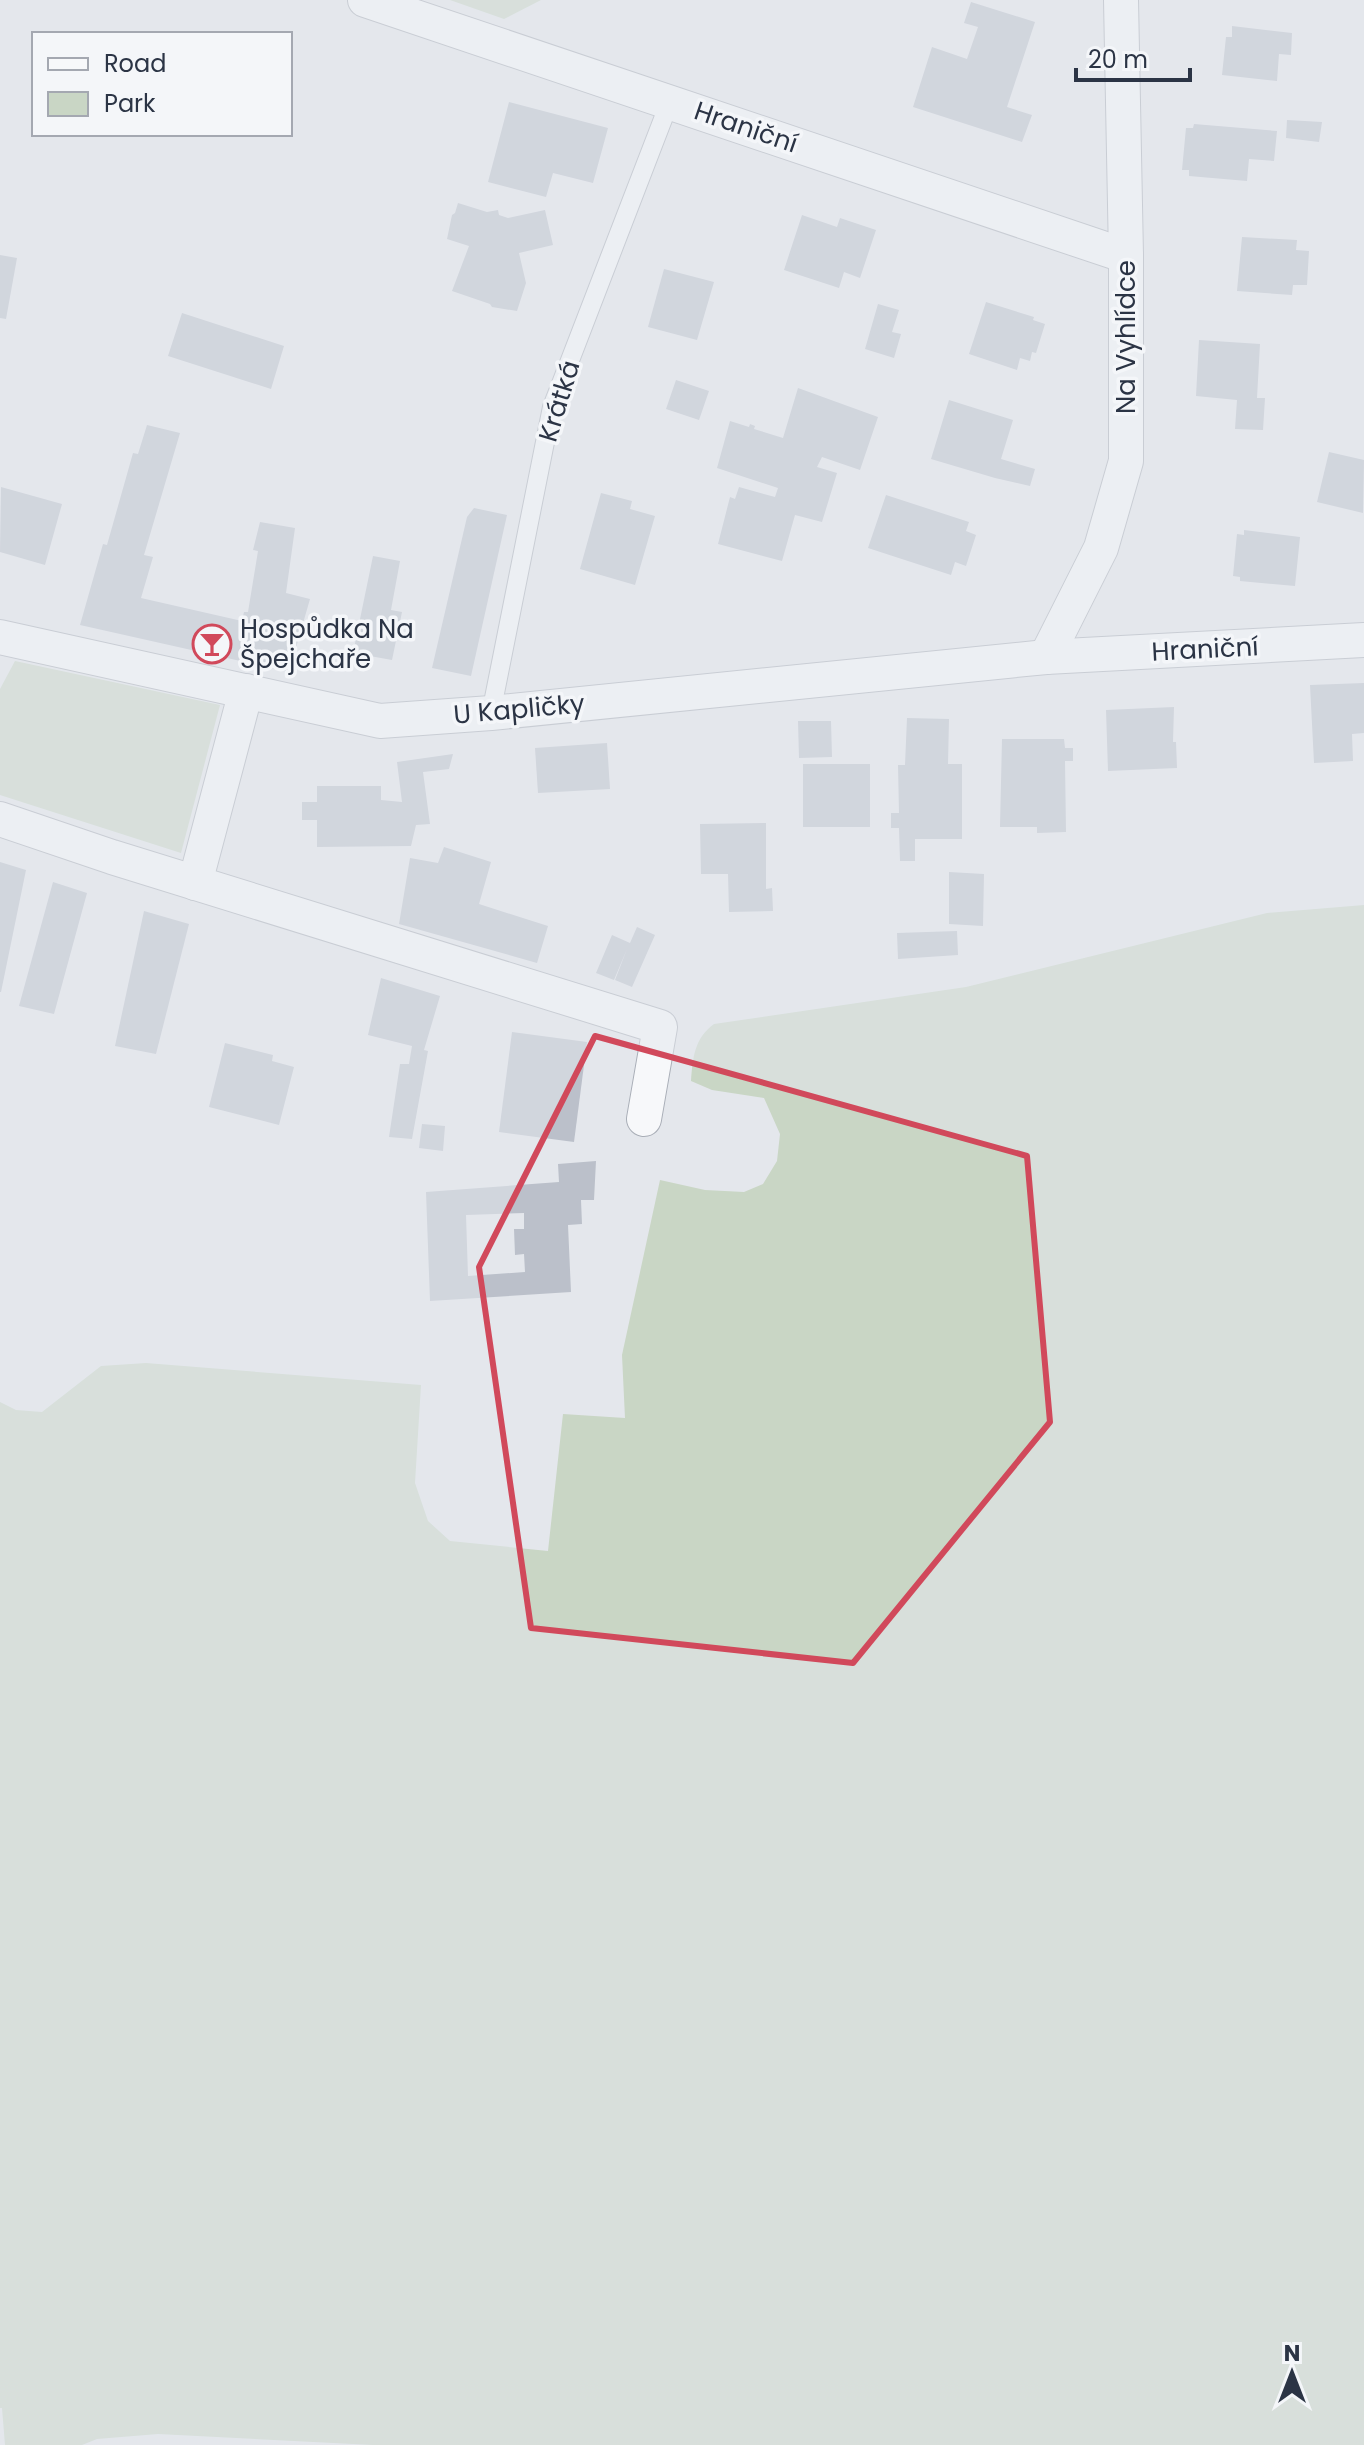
<svg xmlns="http://www.w3.org/2000/svg" width="1364" height="2445" viewBox="0 0 1364 2445" font-family="Poppins,sans-serif">
	<rect width="100%" height="100%" fill="#e4e7ec"/>
	<!-- green -->
	<g fill="#c9d6c5">
		<polygon points="450,0 541,0 504,19"/>
		<polygon points="15,661 220,705 181,853 0,795 0,689"/>
		<path d="M1364,905V2445H373L158,2434L97,2439L82,2445H5L2,2408H0V1402L16,1410L42,1412L101,1366L146,1363L421,1385L415,1483L428,1521L450,1541L548,1551L563,1414L625,1418L622,1355L660,1180L705,1190L744,1192L763,1184L777,1161L780,1134L764,1098L712,1090L691,1081C693,1057 694,1039 714,1024L966,987L1267,913Z"/>
	</g>
	<!-- building -->
	<g fill="#bbc0ca" fill-rule="evenodd">
		<polygon points="971,2 1035,22 1007,107 1032,115 1022,142 913,107 932,47 967,59 978,27 964,23"/>
		<polygon points="1232,26 1292,33 1291,55 1279,54 1277,81 1222,75 1226,37 1232,37"/>
		<polygon points="509,102 608,128 593,183 553,173 546,197 488,182"/>
		<polygon points="1287,120 1322,122 1319,142 1286,138"/>
		<polygon points="1194,124 1277,131 1274,161 1249,159 1247,181 1189,176 1189,170 1182,170 1186,128 1193,128"/>
		<polygon points="458,203 487,212 498,210 499,215 508,218 545,210 553,245 519,253 526,283 517,311 492,307 490,304 452,291 469,246 447,239 452,215 455,213"/>
		<polygon points="802,215 837,227 840,218 876,230 860,278 844,272 839,288 784,270"/>
		<polygon points="1242,237 1297,240 1296,250 1309,251 1307,285 1293,285 1292,295 1237,291"/>
		<polygon points="0,255 17,258 6,319 0,318"/>
		<polygon points="664,269 714,282 697,340 648,327"/>
		<polygon points="986,302 1034,317 1033,320 1045,324 1036,353 1032,352 1030,361 1020,358 1017,370 969,354"/>
		<polygon points="878,304 899,310 892,332 901,334 894,358 865,349"/>
		<polygon points="182,313 284,346 271,389 168,356"/>
		<polygon points="1199,340 1260,344 1257,398 1265,398 1263,430 1235,429 1237,400 1196,396"/>
		<polygon points="676,380 709,391 699,420 666,409"/>
		<polygon points="798,388 878,417 860,470 822,457 817,467 837,473 822,522 795,515 782,561 718,544 730,497 735,499 739,487 775,497 778,488 717,468 730,421 749,427 750,424 755,426 754,429 783,438"/>
		<polygon points="949,400 1013,420 1001,459 1035,469 1030,486 995,478 931,459"/>
		<polygon points="147,425 180,433 144,555 153,557 141,598 242,621 244,612 248,612 258,551 253,550 260,522 295,528 286,593 310,599 289,672 80,625 103,544 107,545 133,453 138,454"/>
		<polygon points="1329,452 1364,460 1363,513 1317,502"/>
		<polygon points="1,487 62,504 45,565 0,552"/>
		<polygon points="601,493 632,501 630,509 655,516 635,585 580,569"/>
		<polygon points="886,495 969,522 966,531 976,535 966,566 955,562 951,575 868,548"/>
		<polygon points="474,508 507,515 471,676 432,668 467,517"/>
		<polygon points="1244,530 1300,537 1295,586 1240,581 1240,577 1233,576 1237,534 1244,535"/>
		<polygon points="373,556 400,561 391,610 402,612 392,660 353,653"/>
		<polygon points="1364,683 1364,733 1352,734 1353,761 1314,763 1310,685"/>
		<polygon points="1174,707 1173,742 1176,742 1177,768 1108,771 1106,710"/>
		<polygon points="907,718 949,719 948,764 962,764 962,839 915,839 915,861 900,861 899,828 891,828 891,813 899,813 898,765 905,765"/>
		<polygon points="798,721 831,721 832,757 799,758"/>
		<polygon points="1002,739 1064,739 1065,748 1073,748 1073,761 1065,761 1066,832 1037,833 1037,827 1000,827"/>
		<polygon points="607,743 610,789 538,793 535,748"/>
		<polygon points="453,754 449,769 423,772 430,824 416,825 411,846 317,847 317,820 302,820 302,802 317,802 317,786 381,786 381,800 402,802 397,762"/>
		<rect x="803" y="764" width="67" height="63"/>
		<polygon points="766,823 766,889 772,888 773,911 729,912 728,874 701,874 700,824"/>
		<polygon points="444,847 491,862 479,904 548,926 537,963 399,924 410,858 438,863"/>
		<polygon points="0,862 26,870 1,992 0,992"/>
		<polygon points="949,872 984,874 983,926 949,924"/>
		<polygon points="53,882 87,893 54,1014 19,1006"/>
		<polygon points="144,911 189,924 156,1054 115,1046"/>
		<polygon points="637,927 655,935 632,987 615,980 627,949 614,980 596,973 612,935 630,943"/>
		<polygon points="957,931 958,955 898,959 897,933"/>
		<polygon points="381,978 440,996 424,1050 428,1051 412,1139 389,1137 400,1064 409,1064 412,1046 368,1035"/>
		<polygon points="512,1032 587,1042 574,1142 499,1132"/>
		<polygon points="225,1043 273,1055 272,1061 294,1067 279,1125 209,1107"/>
		<polygon points="422,1124 445,1126 443,1151 419,1148"/>
		<path d="M596,1161L594,1200H581L582,1224L568,1225L571,1292L430,1301L426,1192L559,1182L558,1164ZM524,1213V1229H514L515,1255L524,1254L525,1272L468,1276L466,1215Z"/>
	</g>
	<g fill="none" stroke-linecap="round" stroke-linejoin="round">
		<!-- lane casing -->
		<g stroke="#a9aeb7" stroke-width="20">
			<polyline id="lane" points="491,713 552,407 670,101"/>
		</g>
		<!-- street casing -->
		<g stroke="#a9aeb7" stroke-width="36">
			<g id="street">
				<polyline points="365,0 1126,256"/>
				<polyline points="0,637 380,721 491,713 1046,657 1364,640"/>
				<polyline points="1046,657 1101,548 1126,461 1126,256 1121,0"/>
				<polyline points="0,819 112,857 660,1027 644,1119"/>
				<polyline points="195,883 246,691"/>
			</g>
		</g>
		<!-- lane -->
		<use href="#lane" stroke="#f7f8fa" stroke-width="18"/>
		<!-- street -->
		<use href="#street" stroke="#f7f8fa" stroke-width="34"/>
	</g>
	<!-- marked area -->
	<path d="M0 0H1364V2445H0ZM595,1036L1027,1156L1050,1422L853,1663L531,1628L479,1267Z" fill="#e4e7ec" fill-opacity=".55" fill-rule="evenodd"/>
	<path fill="none" stroke="#d1495b" stroke-width="6" stroke-linejoin="round" d="M595,1036L1027,1156L1050,1422L853,1663L531,1628L479,1267Z"/>
	<!-- icons -->
	<defs>
		<g id="bar-ring" transform="scale(2)"><circle r="9.5" fill="#f4f6f9" stroke="#d1495b" stroke-width="1.5"/><path d="M-6-5H6L.8 .8V4.5H3.5V6h-7V4.5H-.8V.8Z" fill="#d1495b"/></g>
	</defs>
	<g fill-rule="evenodd">
		<use href="#bar-ring" x="212" y="644"/>
	</g>
	<g text-anchor="middle" dominant-baseline="central" stroke-width="7" stroke-linejoin="round" paint-order="stroke">
		<!-- street labels -->
		<g font-size="26" fill="#2b3445" stroke="#f4f6f9">
			<text transform="translate(746 127) rotate(19)">Hraniční</text>
			<text transform="translate(1126 337) rotate(-90)">Na Vyhlídce</text>
			<text transform="translate(559 401) rotate(-73)">Krátká</text>
			<text transform="translate(1205 649) rotate(-3)">Hraniční</text>
			<text transform="translate(519 709) rotate(-5)">U Kapličky</text>
		</g>
		<!-- poi labels -->
		<g font-size="26" fill="#2b3445" stroke="#f4f6f9" text-anchor="start">
			<text x="240" y="629">Hospůdka Na<tspan x="240" dy="30">Špejchaře</tspan></text>
		</g>
	</g>
	<!-- legend -->
	<rect x="32" y="32" width="260" height="104" fill="#f4f6f9" stroke="#a4a8b1" stroke-width="2"/>
	<rect x="48" y="58" width="40" height="12" fill="#f7f8fa" stroke="#a4a8b1" stroke-width="2"/>
	<text x="104" y="72" font-size="24" fill="#2b3445">Road</text>
	<rect x="48" y="92" width="40" height="24" fill="#c9d6c5" stroke="#a4a8b1" stroke-width="2"/>
	<text x="104" y="112" font-size="24" fill="#2b3445">Park</text>
	<!-- north arrow -->
	<g transform="translate(1292 2373)" stroke="#f4f6f9" stroke-width="6" paint-order="stroke">
	<path d="M0-6L14 30L0 20L-14 30Z" fill="#2b3445"/>
	<text y="-12" font-size="22" font-weight="bold" text-anchor="middle" fill="#2b3445">N</text>
	</g>
	<!-- scale -->
	<path d="M1076 68v12h114v-12" fill="none" stroke="#2b3445" stroke-width="4"/>
	<text x="1088" y="68" font-size="24" fill="#2b3445" stroke="#f4f6f9" stroke-width="6" paint-order="stroke">20 m</text>
</svg>
